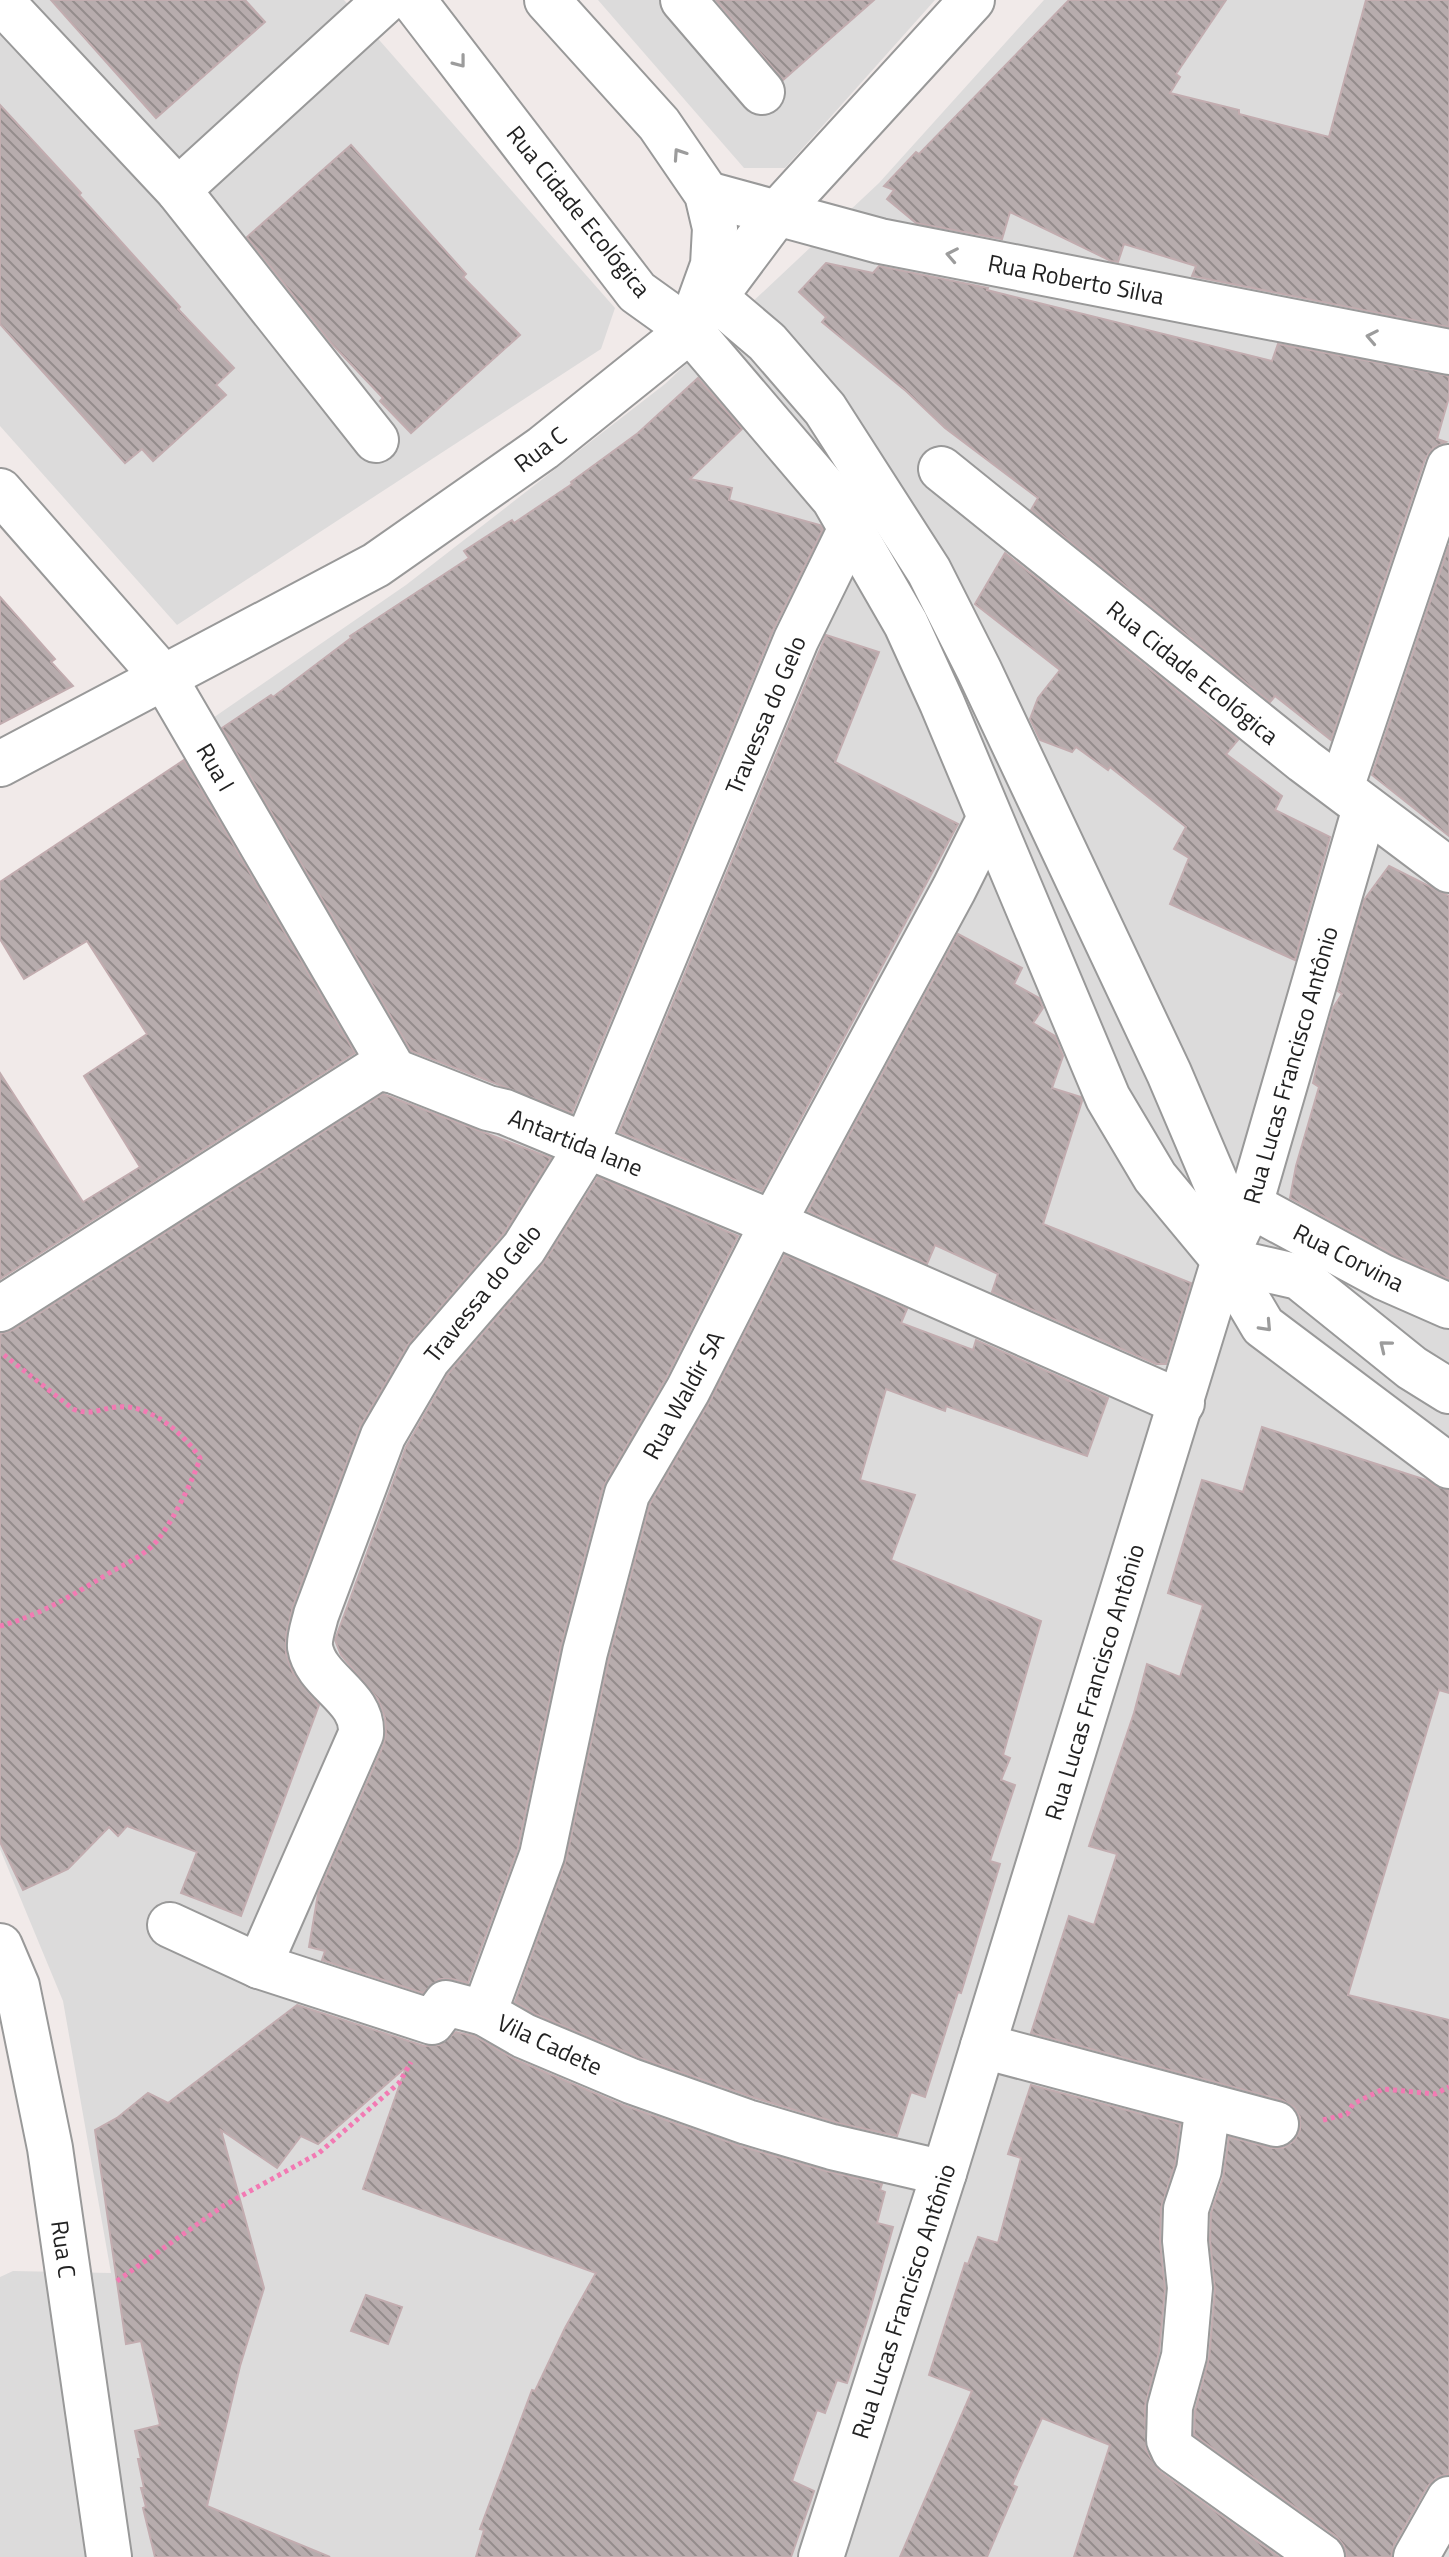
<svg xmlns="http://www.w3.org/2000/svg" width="1449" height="2557" viewBox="0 0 1449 2557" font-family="'Titillium Web',sans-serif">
	<defs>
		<pattern id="building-back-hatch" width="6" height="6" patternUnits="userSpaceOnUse" patternTransform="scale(2)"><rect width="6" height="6" fill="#b7acad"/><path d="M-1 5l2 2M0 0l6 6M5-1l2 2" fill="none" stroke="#948c8c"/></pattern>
	</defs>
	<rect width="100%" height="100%" fill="#f1eae9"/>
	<!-- residential -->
	<g fill="#dcdbdb">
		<polygon points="0,0 344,0 615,308 601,349 177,625 0,426"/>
		<polygon points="598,0 935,0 785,168 744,168"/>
		<polygon points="1044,0 1449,0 1449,2557 0,2557 0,2277 13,2271 111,2273 63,2001 0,1849 0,1304 388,1077 181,740 406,585 665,384 879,183"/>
	</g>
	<!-- building -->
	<g fill="url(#building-back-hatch)" stroke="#c2acaf" stroke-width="2">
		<polygon points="51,0 245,0 265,22 156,118"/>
		<polygon points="716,0 874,0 783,80"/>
		<polygon points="1069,0 1226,0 1176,74 1180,77 1170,93 1239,110 1239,114 1329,137 1366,0 1449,0 1449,327 1192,276 1196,266 1124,244 1118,262 1111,261 1010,212 1002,239 916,223 887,199 894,190 884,186 916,152 919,154"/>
		<polygon points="0,105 81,193 79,195 180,307 178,309 234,368 216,385 226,395 153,461 142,449 125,463 0,324"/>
		<polygon points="351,145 466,274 463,277 520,335 411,433 380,401 383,398 332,344 247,237"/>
		<polygon points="826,263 873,273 879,266 988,288 987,290 1272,361 1278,344 1449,376 1449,397 1437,439 1446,442 1433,448 1425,459 1331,740 1275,696 1270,702 1031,510 1038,498 945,428 906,391 822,322 826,317 799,292"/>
		<polygon points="698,378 742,429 690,479 732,488 729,500 820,525 823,529 773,630 572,1113 411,1051 222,728 271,695 273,697 351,638 350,636 469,558 464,551 512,520 514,523 572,484 571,482 638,433"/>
		<polygon points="1449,545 1449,836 1372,775"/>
		<polygon points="1005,553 1238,740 1226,754 1282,796 1275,810 1330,837 1295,960 1170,904 1189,858 1174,849 1186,827 1110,767 1108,770 1076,747 1072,752 1040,740 1030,719 1038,698 1060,670 975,604"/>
		<polygon points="0,597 55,659 51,662 73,686 0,724"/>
		<polygon points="826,635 879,652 835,762 958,824 762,1191 619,1132"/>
		<polygon points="184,760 355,1053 0,1279 0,1073 83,1202 140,1167 84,1076 147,1034 87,941 24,979 0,939 0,882"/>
		<polygon points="1389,866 1449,896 1449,1279 1394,1255 1290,1198 1296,1166 1319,1087 1313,1083 1320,1053 1333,1008 1342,994 1338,991 1364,900"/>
		<polygon points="958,934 1022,968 1014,984 1039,998 1043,1008 1033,1023 1055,1036 1063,1056 1052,1088 1081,1097 1082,1101 1043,1224 1191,1283 1166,1364 1156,1364 992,1292 998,1274 935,1245 927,1264 808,1211"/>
		<polygon points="383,1094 551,1158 504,1233 407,1346 360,1427 293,1606 286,1635 286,1654 293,1673 319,1705 241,1916 181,1893 197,1852 127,1826 118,1836 109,1827 68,1869 23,1890 0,1842 0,1334 13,1330"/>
		<polygon points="598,1177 738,1236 666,1378 603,1487 561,1647 518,1848 468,1983 452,1979 439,1979 423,1993 322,1960 325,1951 309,1947 318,1894 384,1744 386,1733 385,1718 378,1699 341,1655 335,1640 406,1447 448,1374 543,1264"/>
		<polygon points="785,1255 907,1309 901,1323 973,1350 976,1340 1108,1398 1087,1456 946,1406 945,1411 886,1389 860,1480 915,1495 891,1560 1041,1621 1003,1755 1010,1758 1001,1780 1015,1785 990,1861 1000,1864 961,1993 958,1992 925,2097 911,2092 897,2136 838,2123 755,2098 640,2058 535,2014 515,2002 566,1860 609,1658 650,1504 710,1401"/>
		<polygon points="1262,1427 1426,1480 1435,1486 1449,1490 1449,1693 1439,1690 1348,1995 1449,2020 1449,2474 1437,2477 1427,2487 1394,2545 1391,2557 1347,2557 1344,2546 1337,2537 1194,2435 1195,2411 1209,2358 1215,2290 1210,2240 1211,2213 1223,2178 1229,2137 1270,2148 1283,2148 1294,2141 1300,2130 1300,2117 1294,2107 1282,2100 1031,2033 1069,1916 1094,1925 1117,1854 1089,1846 1134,1713 1147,1664 1180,1677 1203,1605 1168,1593 1202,1480 1243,1492"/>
		<polygon points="297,2005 424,2046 440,2045 456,2032 474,2036 514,2059 623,2105 740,2146 826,2171 882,2184 880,2190 885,2192 877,2223 893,2227 868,2317 847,2383 837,2380 825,2413 817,2410 792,2481 814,2491 791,2557 476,2557 484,2530 480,2529 532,2390 535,2391 565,2328 596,2273 363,2189 406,2067 318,2144 301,2136 277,2168 221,2130 264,2288 240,2366 207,2506 330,2557 155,2557 143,2508 146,2507 141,2488 144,2488 138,2459 141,2459 135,2431 160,2425 141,2341 126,2344 95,2130 117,2118 148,2093 168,2103"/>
		<polygon points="1031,2085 1180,2124 1175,2164 1161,2208 1160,2243 1165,2288 1159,2352 1145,2406 1146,2450 1159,2471 1279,2557 1074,2557 1110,2445 1042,2418 1012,2485 1017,2487 987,2557 900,2557 972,2391 929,2375 965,2263 968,2264 978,2237 998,2243 1021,2158 1008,2154"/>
		<polygon points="366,2295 402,2307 388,2344 351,2331"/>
	</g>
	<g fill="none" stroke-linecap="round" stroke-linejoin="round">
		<!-- minor casing -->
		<g stroke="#999" stroke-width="48">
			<g id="minor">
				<polyline points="0,0 178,190 376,440"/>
				<polyline points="413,0 637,292 690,330 834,499 906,624 942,703 1108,1098 1155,1177 1224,1260 1263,1326 1449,1466"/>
				<polyline points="547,0 659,124 707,194 715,228 713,265 700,301"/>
				<polyline points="683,0 762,92"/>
				<polyline points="178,190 386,0"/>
				<polyline points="707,194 880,241 1449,352"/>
				<polyline points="714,297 767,342 825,409 929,571 979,670 1169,1073 1224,1202 1224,1254"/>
				<polyline points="941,469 1304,761 1449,870"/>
				<polyline points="0,491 165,679 394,1071"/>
				<polyline points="0,764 376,565 543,448 690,330 778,212 972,0"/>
				<polyline points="1341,788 1449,467"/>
				<polyline points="1250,1205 1383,1277 1449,1306"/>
				<polyline points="1224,1260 1299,1277 1412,1368 1449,1391"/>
				<polyline points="0,1309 378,1068 394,1071 488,1108 505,1112 773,1223 1182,1403"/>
				<polyline points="170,1925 259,1966 432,2022 446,2003 484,2013 524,2036 631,2081 747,2122 832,2147 944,2173"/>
				<polyline points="0,1946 17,1986 50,2148 109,2557"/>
				<path d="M259,1966L361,1734C364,1696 316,1683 310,1647C309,1637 314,1624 316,1615L383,1436L428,1359L524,1248L582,1155L796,640L851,528"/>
				<polyline points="484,2013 542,1855 585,1652 627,1494 688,1390 773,1223 954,889 989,819"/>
				<polyline points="983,2046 1276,2124"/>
				<polyline points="1208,2106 1199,2170 1186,2209 1185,2241 1190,2288 1184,2356 1170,2407 1169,2440 1174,2451 1322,2557"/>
				<polyline points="821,2557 944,2173 1224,1260 1250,1205 1365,808"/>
				<polyline points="1416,2557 1449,2499"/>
			</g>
		</g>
		<!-- path -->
		<g stroke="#f27ab3" stroke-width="5" stroke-dasharray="4 4" stroke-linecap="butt">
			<path d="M0,1626C39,1616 76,1593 111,1572C125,1564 141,1557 153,1545C168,1531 194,1479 200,1458C183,1433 149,1403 116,1407C99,1409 90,1416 73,1409L4,1355"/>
			<polyline points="1323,2120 1347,2114 1353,2104 1383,2089 1435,2094 1449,2087"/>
			<polyline points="117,2281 223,2206 319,2153 399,2083 411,2062"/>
		</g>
		<!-- minor -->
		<use href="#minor" stroke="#fff" stroke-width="44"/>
	</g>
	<!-- one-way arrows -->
	<defs><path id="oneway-chevron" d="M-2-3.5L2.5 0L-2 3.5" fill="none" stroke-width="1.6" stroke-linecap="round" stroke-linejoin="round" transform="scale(2)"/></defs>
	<g stroke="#9c9c9c">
		<use href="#oneway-chevron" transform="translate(460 62) rotate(52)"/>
		<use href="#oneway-chevron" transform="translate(679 154) rotate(-124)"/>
		<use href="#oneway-chevron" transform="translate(952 255) rotate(-169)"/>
		<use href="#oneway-chevron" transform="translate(1372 337) rotate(-169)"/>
		<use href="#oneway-chevron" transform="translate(1266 1326) rotate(47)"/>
		<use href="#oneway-chevron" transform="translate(1385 1346) rotate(-141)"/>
	</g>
	<g text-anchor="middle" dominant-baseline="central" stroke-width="7" stroke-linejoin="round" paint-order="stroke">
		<!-- street labels -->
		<g font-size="24" fill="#222" stroke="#fff">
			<text transform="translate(579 211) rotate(51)">Rua Cidade Ecológica</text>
			<text transform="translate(1076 279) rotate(11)">Rua Roberto Silva</text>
			<text transform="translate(540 449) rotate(-37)">Rua C</text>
			<text transform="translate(1193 672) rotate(39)">Rua Cidade Ecológica</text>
			<text transform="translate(765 715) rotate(-67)">Travessa do Gelo</text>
			<text transform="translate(216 767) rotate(60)">Rua I</text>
			<text transform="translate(1290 1065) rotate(-74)">Rua Lucas Francisco Antônio</text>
			<text transform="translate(576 1142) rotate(22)">Antartida lane</text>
			<text transform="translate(1349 1257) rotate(27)">Rua Corvina</text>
			<text transform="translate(482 1293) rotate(-51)">Travessa do Gelo</text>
			<text transform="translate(683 1395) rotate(-61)">Rua Waldir SA</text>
			<text transform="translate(1094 1682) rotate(-73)">Rua Lucas Francisco Antônio</text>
			<text transform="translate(550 2044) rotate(25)">Vila Cadete</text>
			<text transform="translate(64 2249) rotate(82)">Rua C</text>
			<text transform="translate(903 2301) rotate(-72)">Rua Lucas Francisco Antônio</text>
		</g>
	</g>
</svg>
